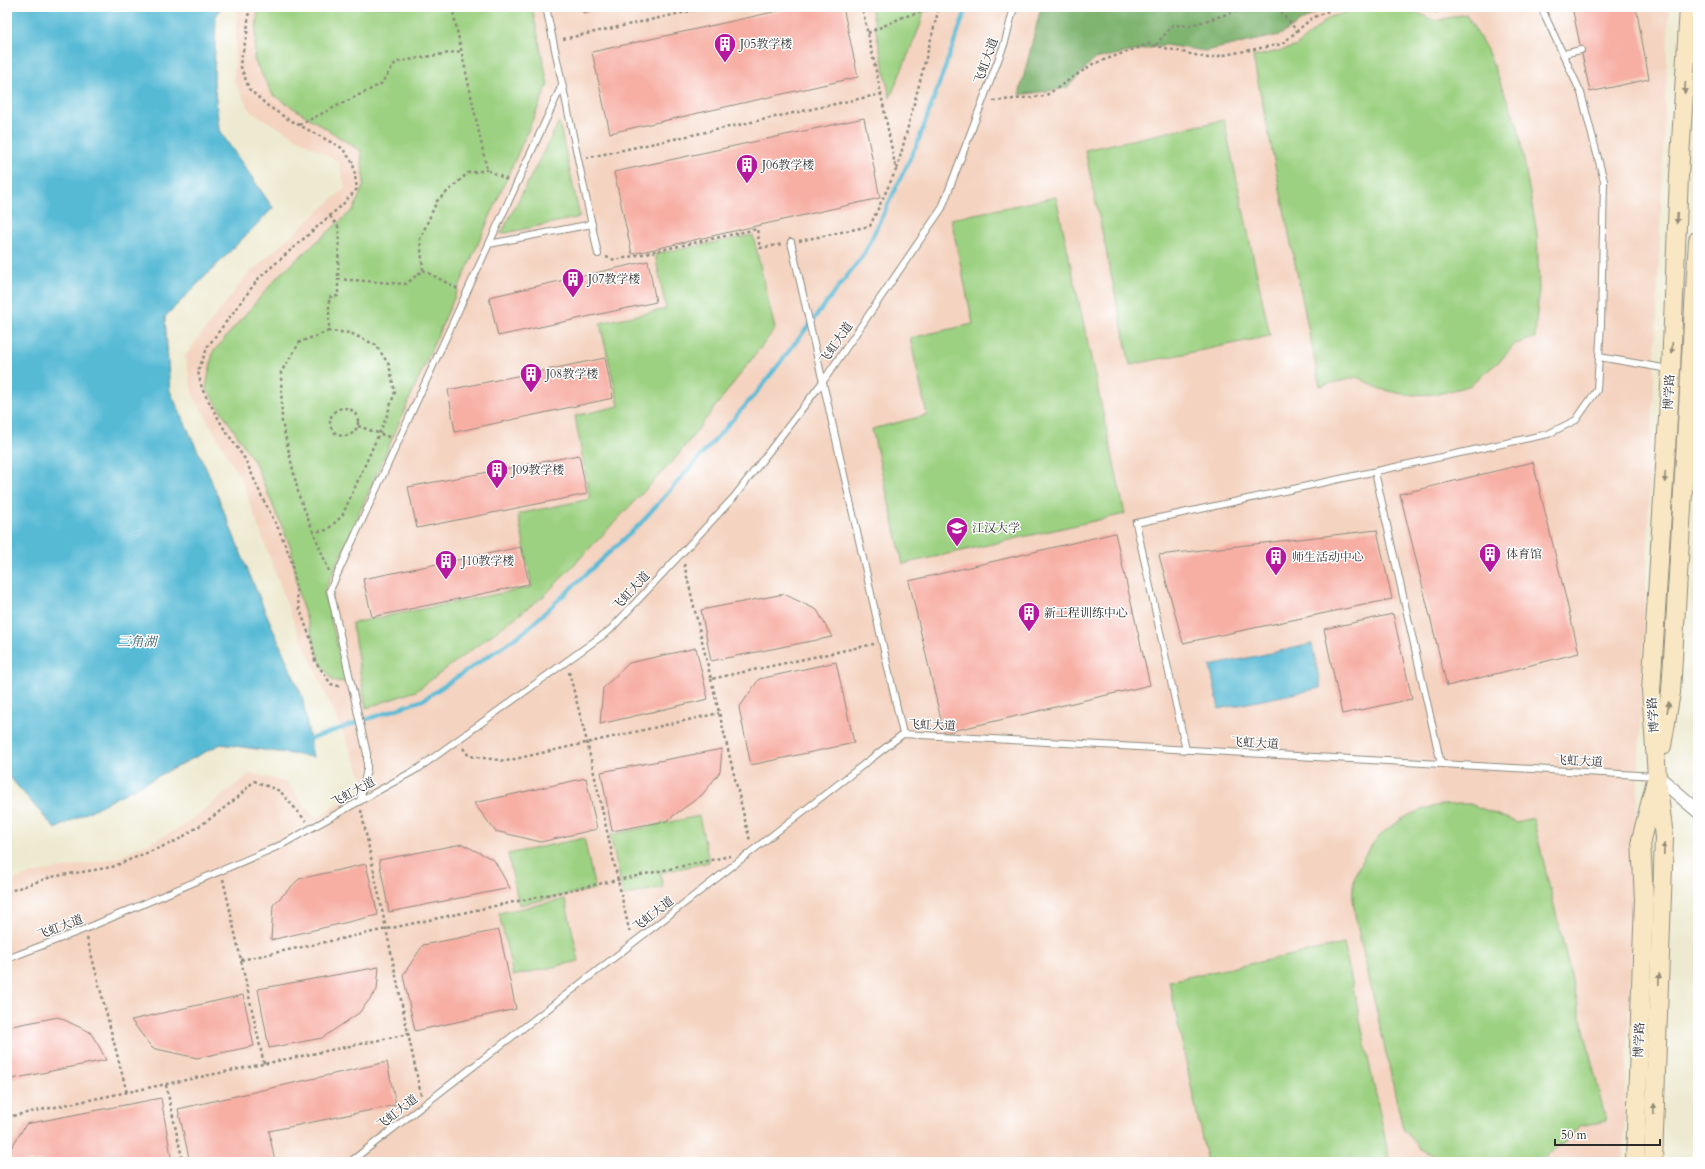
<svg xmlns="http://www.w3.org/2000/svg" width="1705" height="1169" viewBox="0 0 1705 1169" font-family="Cardo,'Noto Serif SC',serif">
	<rect width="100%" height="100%" fill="#fff"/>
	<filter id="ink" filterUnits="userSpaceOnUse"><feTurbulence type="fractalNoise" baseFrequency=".025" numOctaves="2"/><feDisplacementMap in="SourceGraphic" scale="8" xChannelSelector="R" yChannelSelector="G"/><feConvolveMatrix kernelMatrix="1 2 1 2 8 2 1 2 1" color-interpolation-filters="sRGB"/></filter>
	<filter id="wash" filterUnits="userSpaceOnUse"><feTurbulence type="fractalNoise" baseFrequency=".012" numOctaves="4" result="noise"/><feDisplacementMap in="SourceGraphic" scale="16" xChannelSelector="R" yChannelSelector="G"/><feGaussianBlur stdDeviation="0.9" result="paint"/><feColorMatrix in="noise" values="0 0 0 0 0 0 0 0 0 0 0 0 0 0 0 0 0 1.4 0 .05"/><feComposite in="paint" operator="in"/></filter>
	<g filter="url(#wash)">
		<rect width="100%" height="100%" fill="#eeead1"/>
		<!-- built -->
		<polygon fill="#f4d3c0" points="237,7 1669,7 1623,1162 7,1162 7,883 30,874 118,858 180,828 251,773 287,783 315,818 367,787 292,618 241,479 193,395 185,356 246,276 345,188 339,162 251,112 234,81"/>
		<!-- green -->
		<g fill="#9dd182" stroke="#647e56">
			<polygon points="258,7 532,7 548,85 324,593 347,682 333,681 321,664 300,599 291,548 254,461 206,388 213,352 280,274 354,209 364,184 361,151 273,95 254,60"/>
			<polygon points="871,7 925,7 920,26 890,98"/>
			<polygon points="1366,7 1391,7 1419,13 1435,21 1466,14 1487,50 1518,127 1537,233 1539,288 1535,338 1515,344 1502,359 1469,386 1438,394 1407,395 1380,389 1357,377 1320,386 1253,57 1295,47 1330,17"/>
			<polygon points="1224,120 1270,336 1130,365 1085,150"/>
			<polygon points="559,122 580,217 501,234"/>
			<polygon points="1056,197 1125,514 903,564 872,429 927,415 910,338 973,324 951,219"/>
			<polygon points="753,235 775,329 675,459 544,596 416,691 366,708 352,623 532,587 518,514 590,499 575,416 619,406 600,323 666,309 655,254"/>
			<path d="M1470,804L1516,822L1533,818L1606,1121L1580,1126L1569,1139L1537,1162H1443L1421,1149L1403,1129L1356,920C1354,907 1351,892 1354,880C1365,840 1402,810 1443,805C1452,804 1461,804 1470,804Z"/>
			<polygon points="699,816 709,862 660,873 663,887 624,896 610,835"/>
			<polygon points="584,838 595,889 519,905 508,854"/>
			<polygon points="565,899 579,961 513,976 499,913"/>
			<polygon points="1344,944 1390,1162 1207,1162 1169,981"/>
		</g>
		<!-- forest -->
		<polygon fill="#7eb370" stroke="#546f4e" points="1041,7 1324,7 1280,35 1205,51 1165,45 1094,59 1067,88 1019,95"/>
		<!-- water -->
		<g fill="#57bad5" stroke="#417280">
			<polygon points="7,7 221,7 216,16 214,81 219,130 273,208 165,317 170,391 209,475 251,578 302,696 313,757 221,744 55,829 7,774"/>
			<polygon points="1312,644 1321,688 1219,709 1210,666"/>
		</g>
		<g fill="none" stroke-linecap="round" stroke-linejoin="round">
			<!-- stream -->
			<polyline stroke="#57bad5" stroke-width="4" points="310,739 423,700 524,632 641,523 759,390 864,254 918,142 967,7"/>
		</g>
		<g id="blocks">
			<!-- building -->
			<g fill="#f7afa4">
				<polygon points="581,7 605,7 605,8 583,13"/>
				<polygon points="796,7 843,7 858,77 610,133 592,52"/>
				<polygon points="1572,7 1636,7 1649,79 1590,92"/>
				<polygon points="864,118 880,198 632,254 614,172"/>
				<polygon points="648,261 656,302 498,336 489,297"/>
				<polygon points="605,358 613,398 455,432 448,390"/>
				<polygon points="579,455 587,494 417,528 408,487"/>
				<polygon points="1533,462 1579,653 1447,686 1400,494"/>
				<polygon points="1377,530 1392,599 1183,643 1159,555"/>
				<polygon points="1115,533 1150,685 944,733 909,581"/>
				<polygon points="521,547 529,584 372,617 363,579"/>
				<polygon points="784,594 817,610 832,637 711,661 701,610"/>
				<polygon points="1393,614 1412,699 1342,714 1324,629"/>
				<polygon points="696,648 708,699 600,724 603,688 629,663"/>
				<polygon points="836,662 854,743 751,765 739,708 759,679"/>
				<polygon points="722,749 720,772 702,795 666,821 612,831 601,772"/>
				<polygon points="586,778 597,829 541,842 495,831 474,803"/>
				<polygon points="462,844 494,860 510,888 389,912 379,860"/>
				<polygon points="366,864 378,915 271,940 273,905 299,879"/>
				<polygon points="499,930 516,1009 415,1031 403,975 423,945"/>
				<polygon points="379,967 377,990 359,1013 322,1038 269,1048 258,989"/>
				<polygon points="243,995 254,1046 197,1058 152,1048 131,1020"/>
				<polygon points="58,1017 90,1032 99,1046 106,1060 7,1080 7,1027"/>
				<polygon points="387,1062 396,1105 269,1131 275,1162 190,1162 178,1109"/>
				<polygon points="161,1098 172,1162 9,1162 8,1153 26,1124"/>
			</g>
		</g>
	</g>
	<g filter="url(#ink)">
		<use href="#blocks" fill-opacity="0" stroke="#8c8a7e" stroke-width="1"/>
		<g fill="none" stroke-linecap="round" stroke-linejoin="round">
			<!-- lane casing -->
			<g stroke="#8c8a7e" stroke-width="8">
				<g id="lane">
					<polyline points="546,7 598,254"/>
					<polyline points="1563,54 1581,50"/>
					<polyline points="791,242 903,734"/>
					<polyline points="489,244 592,224"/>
					<polyline points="1599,357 1669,369"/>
					<polyline points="1375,472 1441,764"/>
					<polyline points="1186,750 1136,523 1548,434 1576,420 1597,390 1601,324 1604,181 1581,93 1541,7"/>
					<polyline points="360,801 367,769 367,754 330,590 562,85"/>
					<polyline points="7,959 85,929 281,845 419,768 610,630 734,497 824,380 942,208 1005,42 1014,7"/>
					<polyline points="350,1162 903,734 1656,776"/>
				</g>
			</g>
			<!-- street casing -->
			<g stroke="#8c8a7e" stroke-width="15">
				<g id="street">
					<polyline points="1688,42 1698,43"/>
					<polyline points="1657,776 1698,811"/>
				</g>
			</g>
			<!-- secondary casing -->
			<g stroke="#8c8a7e" stroke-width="20">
				<g id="secondary">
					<polyline points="1662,746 1671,692 1698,240"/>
					<polyline points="1635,1162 1644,899 1641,840 1657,776 1651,691 1671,369 1679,176 1689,7"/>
					<polyline points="1653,1162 1664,837 1658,787"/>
				</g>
			</g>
			<!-- path -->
			<g stroke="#8c8a7e" stroke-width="2.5" stroke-dasharray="3 3" stroke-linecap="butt">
				<polyline points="249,7 247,34 240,64 249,89 268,106 286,118 342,148 353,163 357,189 342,205 259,278 208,346 198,371 202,389 223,427 245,459 262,497 279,530 291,559 299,607 312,643 315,661 331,684 342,687"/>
				<polyline points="452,7 487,170 508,180"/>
				<polyline points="1277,7 1297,31"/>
				<polyline points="1417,7 1433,12 1465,7"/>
				<polyline points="868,33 903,17 940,7"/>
				<polyline points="563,39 709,7"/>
				<polyline points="1156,45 1173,25 1188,26 1251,7"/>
				<polyline points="993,101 1045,96 1093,64 1148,44 1208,58 1282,44 1312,18 1338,7"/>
				<polyline points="299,125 381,84 396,62 461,51"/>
				<polyline points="586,158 881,94 862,7"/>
				<polyline points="897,169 939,8"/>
				<polyline points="330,216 339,228 338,279 406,284 423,270 420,239 437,201 468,173 487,170"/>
				<polyline points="799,241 870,226 896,170 881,94"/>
				<polyline points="606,257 615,260 757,229 760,248 783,244"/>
				<polyline points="423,270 458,289"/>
				<circle cx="344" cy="422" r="14"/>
				<polyline points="358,426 389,437"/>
				<polyline points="312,532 327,530 342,516 386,418 395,392 389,365 376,345 350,333 329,331 329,297 338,296 338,279"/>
				<polyline points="684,564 711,679 874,644"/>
				<polyline points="329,571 299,496 282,422 281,372 300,342 329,331"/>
				<polyline points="569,672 587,742 630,934"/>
				<polyline points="711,679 750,841"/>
				<polyline points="463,748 469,756 506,761 719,713"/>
				<polyline points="361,810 421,1095"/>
				<polyline points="223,879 264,1064"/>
				<polyline points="7,892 51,877 112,867 176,841 207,821 237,798 254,781 280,791 306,821"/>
				<polyline points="87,938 127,1093"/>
				<polyline points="241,960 730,856"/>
				<polyline points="166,1085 183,1162"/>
				<polyline points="7,1117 408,1034"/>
			</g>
			<!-- lane -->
			<use href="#lane" stroke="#fff" stroke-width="6"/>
			<!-- street -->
			<use href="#street" stroke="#fff" stroke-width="13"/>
			<!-- secondary -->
			<use href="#secondary" stroke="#f9e7c3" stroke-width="18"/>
		</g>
		<!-- one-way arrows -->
		<defs><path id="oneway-solid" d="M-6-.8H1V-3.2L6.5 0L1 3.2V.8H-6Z"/></defs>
		<g fill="#928977">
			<use href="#oneway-solid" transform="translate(1685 88) rotate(94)"/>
			<use href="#oneway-solid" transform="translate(1677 218) rotate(93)"/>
			<use href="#oneway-solid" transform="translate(1672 348) rotate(93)"/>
			<use href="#oneway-solid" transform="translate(1665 477) rotate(93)"/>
			<use href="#oneway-solid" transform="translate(1668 707) rotate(-81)"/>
			<use href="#oneway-solid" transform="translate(1664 849) rotate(-88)"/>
			<use href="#oneway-solid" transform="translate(1659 979) rotate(-88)"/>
			<use href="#oneway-solid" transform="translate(1654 1109) rotate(-88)"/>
		</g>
	</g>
	<!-- icons -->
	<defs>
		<g id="building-pin" transform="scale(1.15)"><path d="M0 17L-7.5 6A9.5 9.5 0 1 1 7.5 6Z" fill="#b5179e" stroke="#fff"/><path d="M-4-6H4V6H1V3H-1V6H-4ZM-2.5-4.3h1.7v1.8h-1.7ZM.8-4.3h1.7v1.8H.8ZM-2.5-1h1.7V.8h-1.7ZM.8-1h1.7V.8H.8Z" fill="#fff"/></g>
		<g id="university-pin" transform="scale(1.15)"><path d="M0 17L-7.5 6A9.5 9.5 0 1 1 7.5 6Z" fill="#b5179e" stroke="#fff"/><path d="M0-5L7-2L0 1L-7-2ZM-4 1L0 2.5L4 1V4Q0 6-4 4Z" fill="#fff"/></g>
	</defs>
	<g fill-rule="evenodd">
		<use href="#building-pin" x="725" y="44"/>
		<use href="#building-pin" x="747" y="165"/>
		<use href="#building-pin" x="573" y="279"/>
		<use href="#building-pin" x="531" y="374"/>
		<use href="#building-pin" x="497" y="470"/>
		<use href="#university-pin" x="957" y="528"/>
		<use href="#building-pin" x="1490" y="554"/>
		<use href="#building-pin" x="1276" y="557"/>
		<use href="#building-pin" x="446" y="561"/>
		<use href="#building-pin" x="1029" y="613"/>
	</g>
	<g text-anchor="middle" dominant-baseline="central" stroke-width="3" stroke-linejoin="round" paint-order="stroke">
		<!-- poi labels -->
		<g font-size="12" fill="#2b2b2b" stroke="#fff" text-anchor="start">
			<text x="740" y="44">J05教学楼</text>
			<text x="762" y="165">J06教学楼</text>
			<text x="588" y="279">J07教学楼</text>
			<text x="546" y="374">J08教学楼</text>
			<text x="512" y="470">J09教学楼</text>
			<text x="972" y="528">江汉大学</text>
			<text x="1506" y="554">体育馆</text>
			<text x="1292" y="557">师生活动中心</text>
			<text x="462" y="561">J10教学楼</text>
			<text x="1044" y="613">新工程训练中心</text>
		</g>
		<!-- street labels -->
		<g font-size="12" fill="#2b2b2b" stroke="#fff">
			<text transform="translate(986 61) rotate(-70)">飞虹大道</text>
			<text transform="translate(836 343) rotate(-55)">飞虹大道</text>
			<text transform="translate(1669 392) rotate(-87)">博学路</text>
			<text transform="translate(631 591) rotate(-47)">飞虹大道</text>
			<text transform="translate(1653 715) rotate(-94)">博学路</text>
			<text transform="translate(932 725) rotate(2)">飞虹大道</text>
			<text transform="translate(1255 743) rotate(3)">飞虹大道</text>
			<text transform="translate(1579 761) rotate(3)">飞虹大道</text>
			<text transform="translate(353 792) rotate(-29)">飞虹大道</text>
			<text transform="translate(653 914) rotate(-38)">飞虹大道</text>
			<text transform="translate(60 927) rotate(-21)">飞虹大道</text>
			<text transform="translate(1639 1040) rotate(-88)">博学路</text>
			<text transform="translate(397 1112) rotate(-38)">飞虹大道</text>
		</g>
		<!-- water labels -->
		<g font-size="13" font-style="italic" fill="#3a5d66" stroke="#fff">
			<text x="137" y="642">三角湖</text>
		</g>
	</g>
	<!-- margin -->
	<rect width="1705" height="1169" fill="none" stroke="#fff" stroke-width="24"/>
	<!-- scale -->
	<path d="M1555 1139v6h105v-6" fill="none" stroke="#2b2b2b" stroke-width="2"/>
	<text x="1561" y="1139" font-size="12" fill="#2b2b2b" stroke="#ffffff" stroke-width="3" paint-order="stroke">50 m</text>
</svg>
